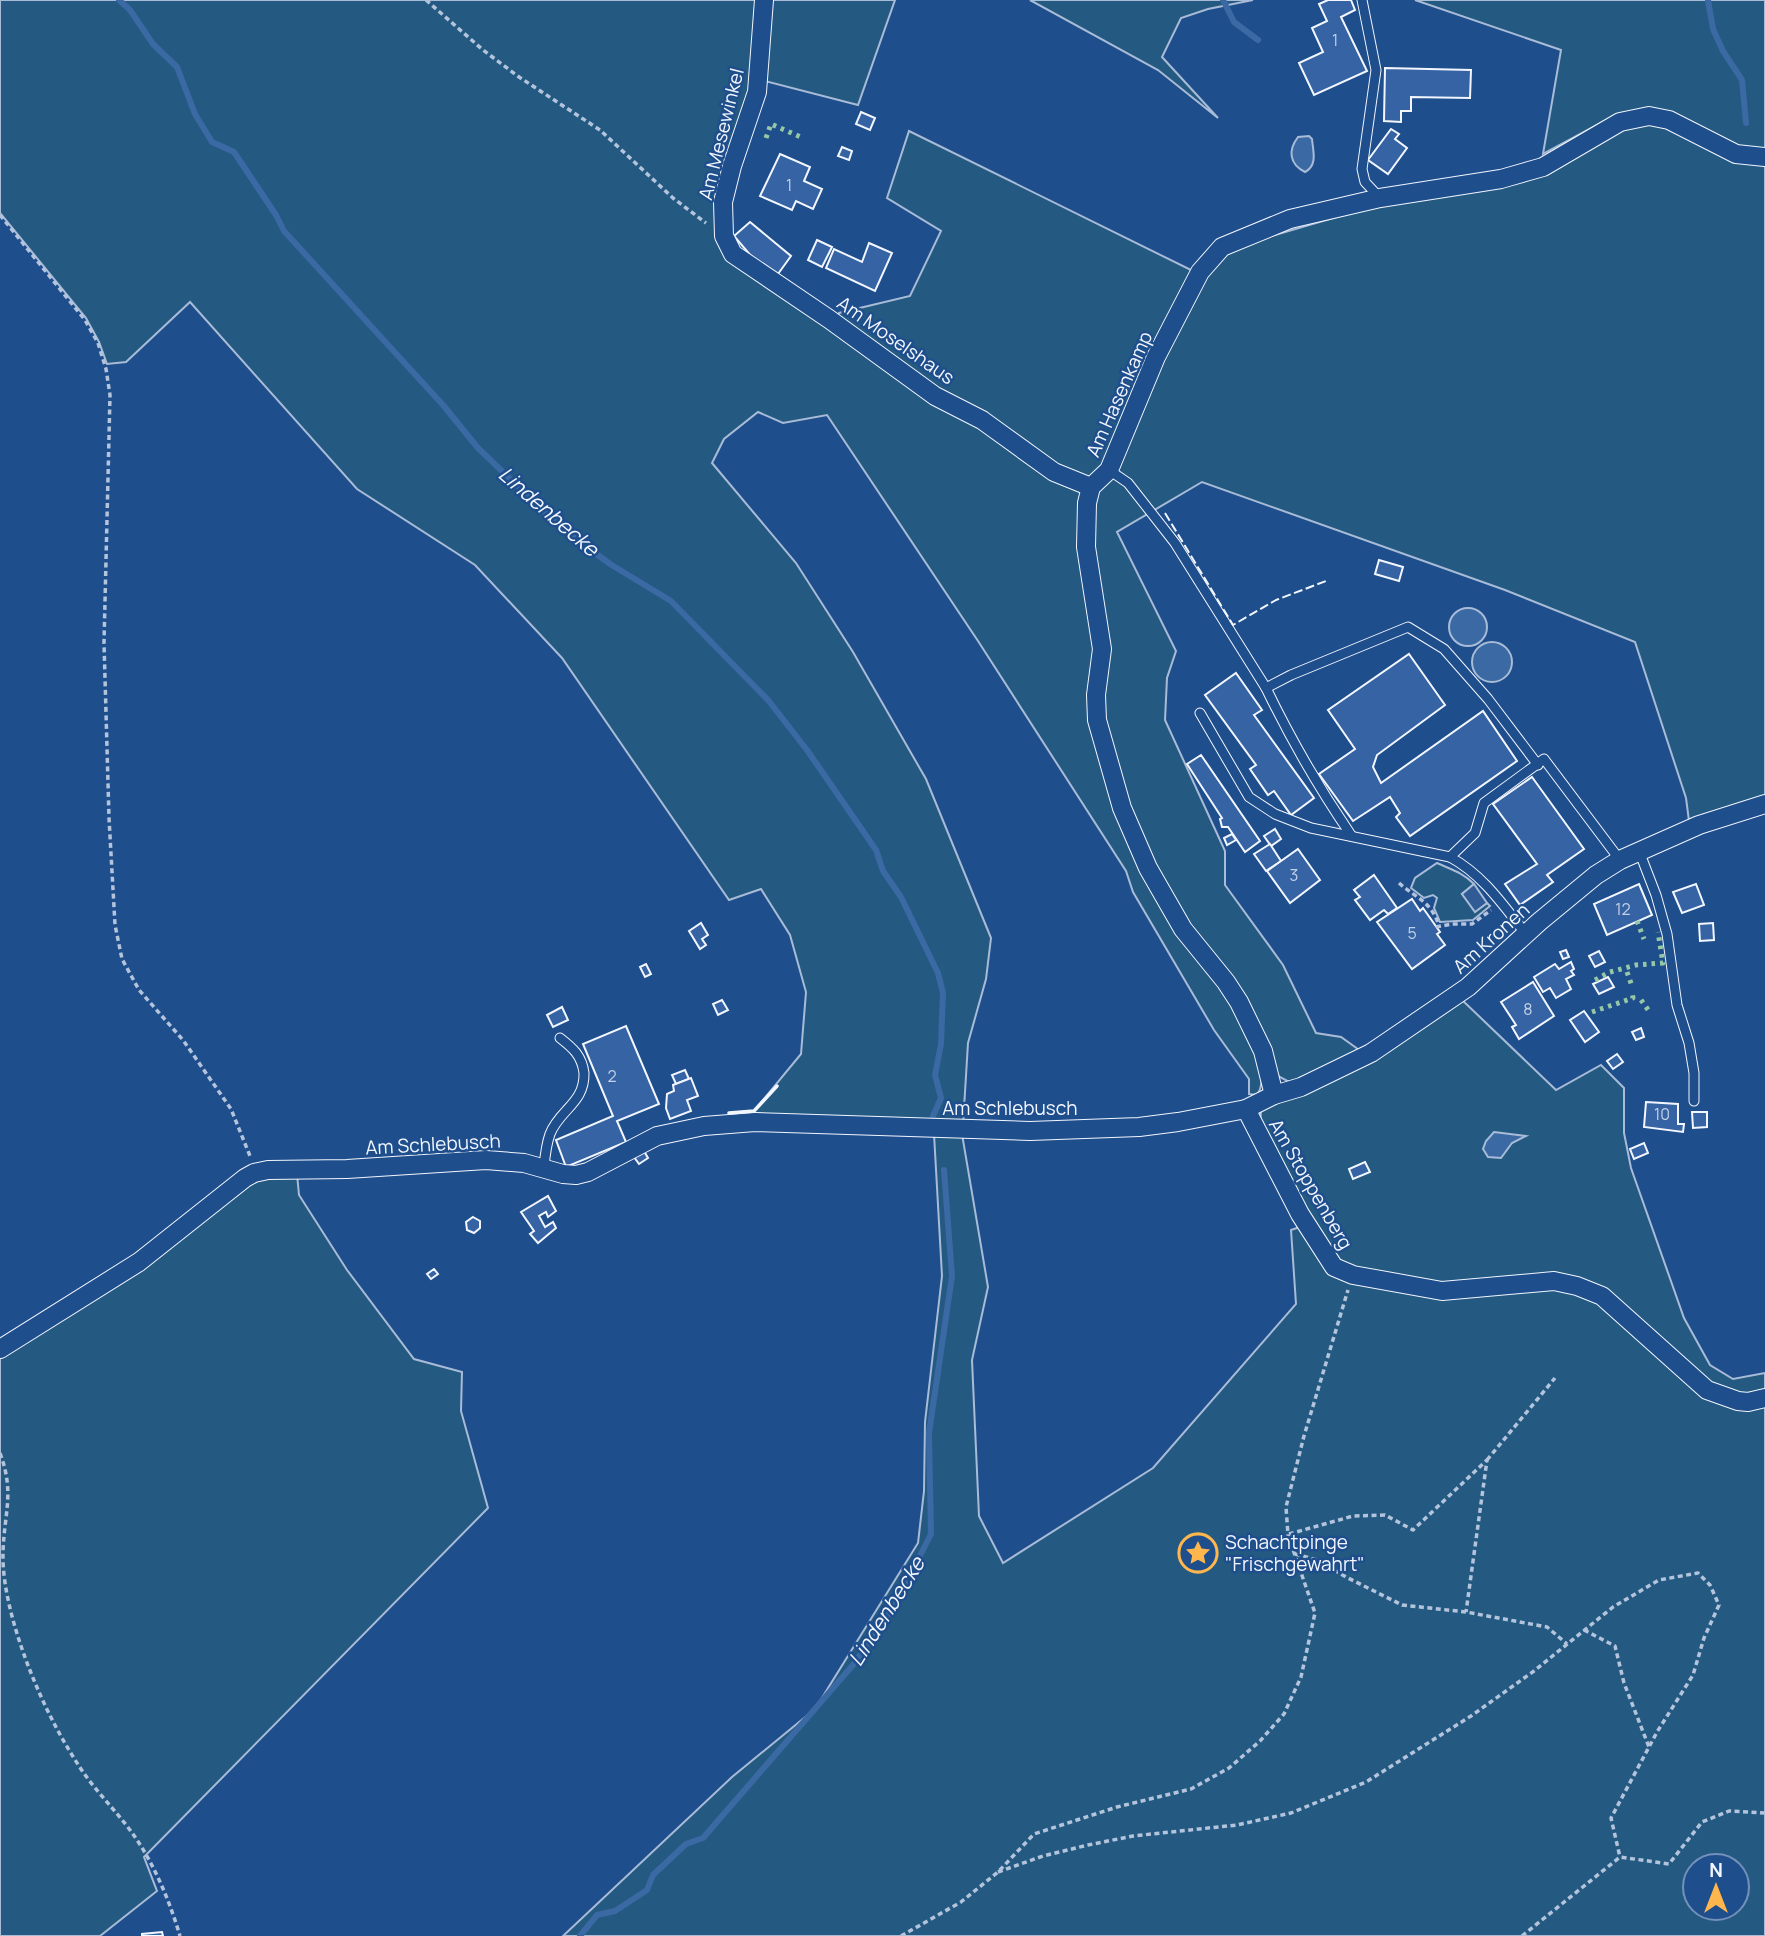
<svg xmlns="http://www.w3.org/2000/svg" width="1765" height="1936" viewBox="0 0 1765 1936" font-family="Manrope,sans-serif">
	<rect width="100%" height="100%" fill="#1f4e8c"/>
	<!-- green -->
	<g fill="#245a82" stroke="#a8bbd7" stroke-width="2" fill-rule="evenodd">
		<path d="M0,0H895L858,105L761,80L720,235L832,324L839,313L910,296L941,231L887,198L909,131L1195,272L1205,273L1231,248L1371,207L1456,193L1623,127L1650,124L1678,131L1765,162V798L1689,821L1686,798L1635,642L1505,590L1202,482L1117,532L1176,651L1167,678L1165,720L1225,851V885L1283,965L1316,1033L1341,1037L1362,1052L1293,1084L1276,1075L1227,992C1239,1015 1274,1072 1257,1095L1249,1094V1079L1214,1030L1133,892L1126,871L978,641L827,415L783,423L758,412L724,439L712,463L796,563L853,652L926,779L991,938L986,979L968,1043L963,1125L730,1118L729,1113L754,1111L801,1054L806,992L790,935L761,889L729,900L562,658L475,565L357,489L190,302L126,362L107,364L99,342L86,318L0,213Z"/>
		<polygon points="1030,0 1253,0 1208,9 1181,18 1162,57 1218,118 1158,70"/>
		<polygon points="1415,0 1765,0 1765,155 1732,146 1675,118 1608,119 1543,154 1561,50"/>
		<path d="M1437,863C1450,869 1464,873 1474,884L1462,894L1475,911L1487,903L1490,906L1473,920L1440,922L1434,908L1437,898L1433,895L1424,898L1411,888L1415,878Z"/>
		<polygon points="1460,998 1556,1090 1601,1065 1624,1088 1624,1133 1631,1168 1684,1318 1710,1365 1733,1379 1765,1373 1765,1393 1745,1398 1708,1388 1605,1293 1556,1274 1443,1288 1355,1270 1331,1254 1260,1129 1261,1109"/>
		<path d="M934,1134H962L988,1287L972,1360L979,1516L1003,1563L1153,1468L1296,1304L1291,1230L1303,1226L1324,1266L1367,1284H1555L1601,1300L1706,1392L1765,1402V1936H563L732,1777L815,1709L918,1543L924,1491L925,1422L942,1276ZM1695,1866H1737V1908H1695Z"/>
		<polygon points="297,1174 299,1195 347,1270 414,1359 462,1372 461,1411 488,1508 144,1857 157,1891 100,1936 0,1936 0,1355 250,1181"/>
	</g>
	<!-- parking -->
	<polygon fill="#305b95" stroke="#a8bbd7" stroke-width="2" points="1474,884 1487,903 1475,912 1462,894"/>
	<!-- water -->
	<g fill="#3b69a3" stroke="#a8bbd7" stroke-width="2">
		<path d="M1309,136L1312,139C1313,151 1318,165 1305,172C1289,164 1288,150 1298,137Z"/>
		<circle cx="1468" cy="627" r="19"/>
		<circle cx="1492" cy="662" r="20"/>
		<polygon points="1494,1132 1526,1136 1512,1143 1501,1158 1488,1157 1483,1149 1486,1141"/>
	</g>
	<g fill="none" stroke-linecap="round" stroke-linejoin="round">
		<!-- stream -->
		<g stroke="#3b69a3" stroke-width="6">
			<polyline points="119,0 130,10 153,44 177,67 195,114 212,142 234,152 276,215 284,231 443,405 478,448 558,525 610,564 671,601 768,700 807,750 876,850 883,871 901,897 938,973 943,993 941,1044 935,1075 941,1098 933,1116"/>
			<polyline points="1223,0 1234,22 1258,40"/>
			<polyline points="1708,0 1713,29 1723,51 1742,80 1746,123"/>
			<polyline points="580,1936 597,1915 615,1911 647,1890 653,1875 686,1844 703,1838 853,1665 895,1605 931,1534 929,1433 952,1276 944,1170"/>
		</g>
	</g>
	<!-- building -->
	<g fill="#3563a3" stroke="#f2f6ff" stroke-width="2">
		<polygon points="1328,0 1351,0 1355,10 1341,17 1367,71 1314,95 1299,63 1323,52 1312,28 1327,21 1319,4"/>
		<polygon points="1385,68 1471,70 1470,98 1411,97 1411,111 1401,111 1401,122 1384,121"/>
		<polygon points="861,112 875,118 870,130 856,124"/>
		<polygon points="1391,129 1399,134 1395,139 1407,148 1388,174 1368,160"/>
		<polygon points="842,147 852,151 849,160 838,156"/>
		<polygon points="780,154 810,167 804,181 822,189 813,209 796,201 792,210 760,196"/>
		<polygon points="750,222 791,256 778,274 752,257 734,236"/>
		<polygon points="817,240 832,247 822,267 808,260"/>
		<polygon points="869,243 892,253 875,291 826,268 834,249 862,262"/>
		<polygon points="1379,560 1403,567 1399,581 1375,574"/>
		<polygon points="1409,654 1445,705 1377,755 1373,767 1381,783 1483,711 1517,761 1410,836 1396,817 1400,813 1390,797 1353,821 1319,774 1355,749 1328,710"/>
		<polygon points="1236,673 1262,710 1254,715 1314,798 1291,815 1274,791 1268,795 1250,769 1256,765 1205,695"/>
		<polygon points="1201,755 1260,841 1245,852 1228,827 1222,827 1220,819 1222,818 1187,764"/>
		<polygon points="1532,777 1584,849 1547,875 1553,882 1520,905 1505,884 1537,864 1493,804"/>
		<polygon points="1275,829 1281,839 1271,846 1264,836"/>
		<polygon points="1232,834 1236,840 1227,845 1224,838"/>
		<polygon points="1270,844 1281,861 1266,871 1254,854"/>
		<polygon points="1298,849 1320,880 1290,903 1267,871"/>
		<polygon points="1374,875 1397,908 1388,914 1384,910 1370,920 1355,900 1360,897 1354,890"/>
		<polygon points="1639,884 1652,915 1607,935 1594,904"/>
		<polygon points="1696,884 1704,905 1682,913 1673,892"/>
		<polygon points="1412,899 1420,911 1423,908 1440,932 1437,934 1445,945 1412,969 1377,922"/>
		<polygon points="701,923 708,935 702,939 706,945 700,949 689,931"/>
		<polygon points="1713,923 1714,940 1700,941 1699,924"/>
		<polygon points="1566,950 1569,957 1563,959 1560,952"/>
		<polygon points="1599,951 1605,962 1595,967 1589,956"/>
		<polygon points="1571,962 1574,969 1571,971 1574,975 1566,979 1571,989 1556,998 1550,988 1543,992 1534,977 1555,964 1559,969"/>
		<polygon points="646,964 651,974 645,977 640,967"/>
		<polygon points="1608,977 1614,987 1599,994 1593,984"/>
		<polygon points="1533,982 1554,1016 1519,1039 1512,1027 1516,1025 1501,1002"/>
		<polygon points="722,1000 728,1010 718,1015 713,1004"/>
		<polygon points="562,1007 568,1020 553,1027 547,1015"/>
		<polygon points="1584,1011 1599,1032 1585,1042 1570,1020"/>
		<polygon points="626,1026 659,1104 617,1121 626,1142 566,1167 556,1140 613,1116 583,1044"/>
		<polygon points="1641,1028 1644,1037 1636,1040 1632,1032"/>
		<polygon points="1617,1054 1623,1062 1613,1069 1607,1061"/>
		<polygon points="685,1070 689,1079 676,1084 672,1075"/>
		<polygon points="691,1078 698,1096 687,1100 691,1111 670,1119 666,1108 667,1094 674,1091 673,1085"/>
		<polygon points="1646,1102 1678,1104 1678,1124 1684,1124 1683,1132 1644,1127"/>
		<polygon points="1692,1112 1707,1112 1707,1127 1693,1128"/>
		<polygon points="1644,1143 1648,1153 1634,1159 1630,1149"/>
		<polygon points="644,1151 648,1158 639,1164 634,1157"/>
		<polygon points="1365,1162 1370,1172 1353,1179 1349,1169"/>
		<polygon points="548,1196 556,1211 548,1217 546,1212 539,1216 545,1227 553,1222 556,1228 538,1243 530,1234 534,1231 521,1212"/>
		<polygon points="473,1217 480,1221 480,1228 474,1233 467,1230 466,1222"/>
		<polygon points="434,1269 438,1274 431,1279 427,1274"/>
		<polygon points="162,1932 163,1936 142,1936 142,1934"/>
	</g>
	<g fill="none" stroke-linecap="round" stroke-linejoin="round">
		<!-- lane casing -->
		<g stroke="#f2f6ff" stroke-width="11">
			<g id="lane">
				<polyline points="1362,0 1376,70 1362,169 1365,182 1380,198"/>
				<polyline points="1109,470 1128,483 1175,543 1266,688"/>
				<polyline points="1200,713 1249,797 1275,814 1311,828 1450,857"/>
				<path d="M1351,835C1319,788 1291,740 1266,688L1291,675L1408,627L1444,649L1488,699L1538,765"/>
				<polyline points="1639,851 1656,895 1667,934 1677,1005 1689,1043 1694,1073 1694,1101"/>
				<path d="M1526,934C1503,905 1483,875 1450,857L1475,833L1484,803L1544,759L1620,860"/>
				<path d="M544,1167C545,1156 546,1145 550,1134C559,1110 585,1103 584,1073C582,1056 573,1048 560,1038"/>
			</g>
		</g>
		<!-- street casing -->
		<g stroke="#f2f6ff" stroke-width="20">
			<g id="street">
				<polyline points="764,0 757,92 732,166 723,202 724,236 733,254 829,319 935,396 982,420 1054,472 1091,487"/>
				<polyline points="1274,1095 1263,1051 1239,1002 1226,982 1183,929 1148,868 1122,808 1097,720 1096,695 1102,649 1086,547 1087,503 1091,487 1109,470 1156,357 1200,272 1222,247 1290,219 1380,198 1501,179 1543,167 1620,122 1649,116 1669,120 1736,154 1765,157"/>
				<polyline points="1246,1109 1300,1214 1334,1267 1353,1275 1442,1291 1554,1281 1577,1286 1602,1296 1707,1390 1738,1401 1748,1402 1765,1398"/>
				<polyline points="0,1349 139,1262 245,1178 254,1173 268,1170 347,1169 486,1160 524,1163 563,1174 576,1175 588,1172 657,1136 704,1126 755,1122 1030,1131 1139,1127 1178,1122 1246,1109 1274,1095 1301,1087 1371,1053 1468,987 1539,922 1596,875 1620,860 1699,825 1765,804"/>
			</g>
		</g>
		<!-- path -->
		<g stroke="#b3c4dc" stroke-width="3.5" stroke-dasharray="5 3.5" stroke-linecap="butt">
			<polyline points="426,0 483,50 519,77 600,130 673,198 706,223"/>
			<polyline points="0,215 85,320 98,343 106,369 110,395 104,643 109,818 115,925 122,959 139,990 183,1040 231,1109 250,1156"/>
			<path d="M1399,883C1416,898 1432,902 1439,926"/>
			<polyline points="1436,927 1452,924 1472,924 1491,910"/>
			<path d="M0,1453C15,1493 4,1513 3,1553C2,1590 17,1638 31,1673C45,1708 62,1741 83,1772C97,1792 115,1810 130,1830C153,1861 169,1899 180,1936"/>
			<polyline points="1487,1460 1555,1378"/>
			<polyline points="1289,1534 1353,1516 1385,1515 1413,1530 1487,1460 1466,1612"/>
			<polyline points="1295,1554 1317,1560 1346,1577 1402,1605 1466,1612 1547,1627 1567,1644"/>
			<polyline points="1584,1630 1615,1646 1624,1683 1649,1747"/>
			<polyline points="998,1872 1043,1856 1088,1845 1133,1836 1237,1825 1291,1813 1366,1782 1471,1716 1534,1671 1613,1607 1659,1580 1698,1573 1710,1585 1719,1605 1704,1638 1693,1675 1657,1732 1611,1818 1620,1857"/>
			<polyline points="901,1936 961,1902 998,1872 1034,1834 1117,1807 1191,1789 1229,1768 1260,1741 1284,1714 1301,1677 1315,1613 1288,1535 1286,1507 1304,1436 1348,1290"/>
			<polyline points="1522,1936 1620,1857 1669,1864 1702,1822 1729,1811 1765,1813"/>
		</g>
		<!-- lane -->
		<use href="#lane" stroke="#1f4e8c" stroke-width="9"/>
		<!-- street -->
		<use href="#street" stroke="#1f4e8c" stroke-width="18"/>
		<!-- hedge -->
		<g stroke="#97c8a6" stroke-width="5" stroke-dasharray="3.5 5" stroke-linecap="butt">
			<polyline points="766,138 771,124 803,138"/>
			<polyline points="1637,921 1644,939"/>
			<polyline points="1610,972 1636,965 1663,963 1658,932"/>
			<polyline points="1627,972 1632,986"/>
			<polyline points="1595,980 1608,973"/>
			<polyline points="1641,1000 1649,1011"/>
			<polyline points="1592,1012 1633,998 1632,992"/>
		</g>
		<!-- fence -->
		<polyline stroke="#f2f6ff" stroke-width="2" stroke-dasharray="9 3.5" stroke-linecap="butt" points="1165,513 1233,625 1276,600 1326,581"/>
		<!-- wall -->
		<polyline stroke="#f2f6ff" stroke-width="3.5" points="729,1113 754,1111 777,1086"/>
	</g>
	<!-- icons -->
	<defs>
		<g id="sight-ring" transform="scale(2.0125)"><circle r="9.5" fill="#1f4e8c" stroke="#ffb74d" stroke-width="1.5"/><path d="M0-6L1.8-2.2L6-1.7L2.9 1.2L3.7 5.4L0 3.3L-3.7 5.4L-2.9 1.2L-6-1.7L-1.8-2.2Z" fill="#ffb74d"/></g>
	</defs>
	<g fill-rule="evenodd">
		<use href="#sight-ring" x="1198" y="1553"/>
	</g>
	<g text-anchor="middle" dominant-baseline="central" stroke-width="5" stroke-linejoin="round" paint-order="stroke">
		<!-- number labels -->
		<g font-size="16" fill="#c3d1e8">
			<text x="1335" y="40">1</text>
			<text x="789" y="185">1</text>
			<text x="1294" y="875">3</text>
			<text x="1623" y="909">12</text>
			<text x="1412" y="933">5</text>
			<text x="1528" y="1009">8</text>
			<text x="612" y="1076">2</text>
			<text x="1662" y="1114">10</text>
		</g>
		<!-- street labels -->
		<g font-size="19" fill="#f2f6ff" stroke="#1f4e8c">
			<text transform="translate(721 134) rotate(-76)">Am Mesewinkel</text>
			<text transform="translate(896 340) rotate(35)">Am Moselshaus</text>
			<text transform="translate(1119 394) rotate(-66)">Am Hasenkamp</text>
			<text transform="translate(1491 938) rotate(-42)">Am Kronen</text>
			<text x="1010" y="1108">Am Schlebusch</text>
			<text transform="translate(433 1144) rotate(-3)">Am Schlebusch</text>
			<text transform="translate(1311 1184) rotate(60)">Am Stoppenberg</text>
		</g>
		<!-- poi labels -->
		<g font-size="19" fill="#f2f6ff" stroke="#1f4e8c" text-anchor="start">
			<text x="1225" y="1542">Schachtpinge<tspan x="1225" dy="22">"Frischgewahrt"</tspan></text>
		</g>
		<!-- water labels -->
		<g font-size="21" font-style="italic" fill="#f2f6ff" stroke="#1f4e8c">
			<text transform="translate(549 511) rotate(41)">Lindenbecke</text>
			<text transform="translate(886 1611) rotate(-58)">Lindenbecke</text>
		</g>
	</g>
	<!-- north arrow -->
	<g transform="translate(1716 1887)"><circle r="33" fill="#1f4e8c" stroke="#7391ba" stroke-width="2"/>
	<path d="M0-5L12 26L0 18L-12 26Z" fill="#ffb74d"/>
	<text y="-10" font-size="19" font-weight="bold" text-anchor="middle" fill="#f2f6ff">N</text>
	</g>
</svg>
